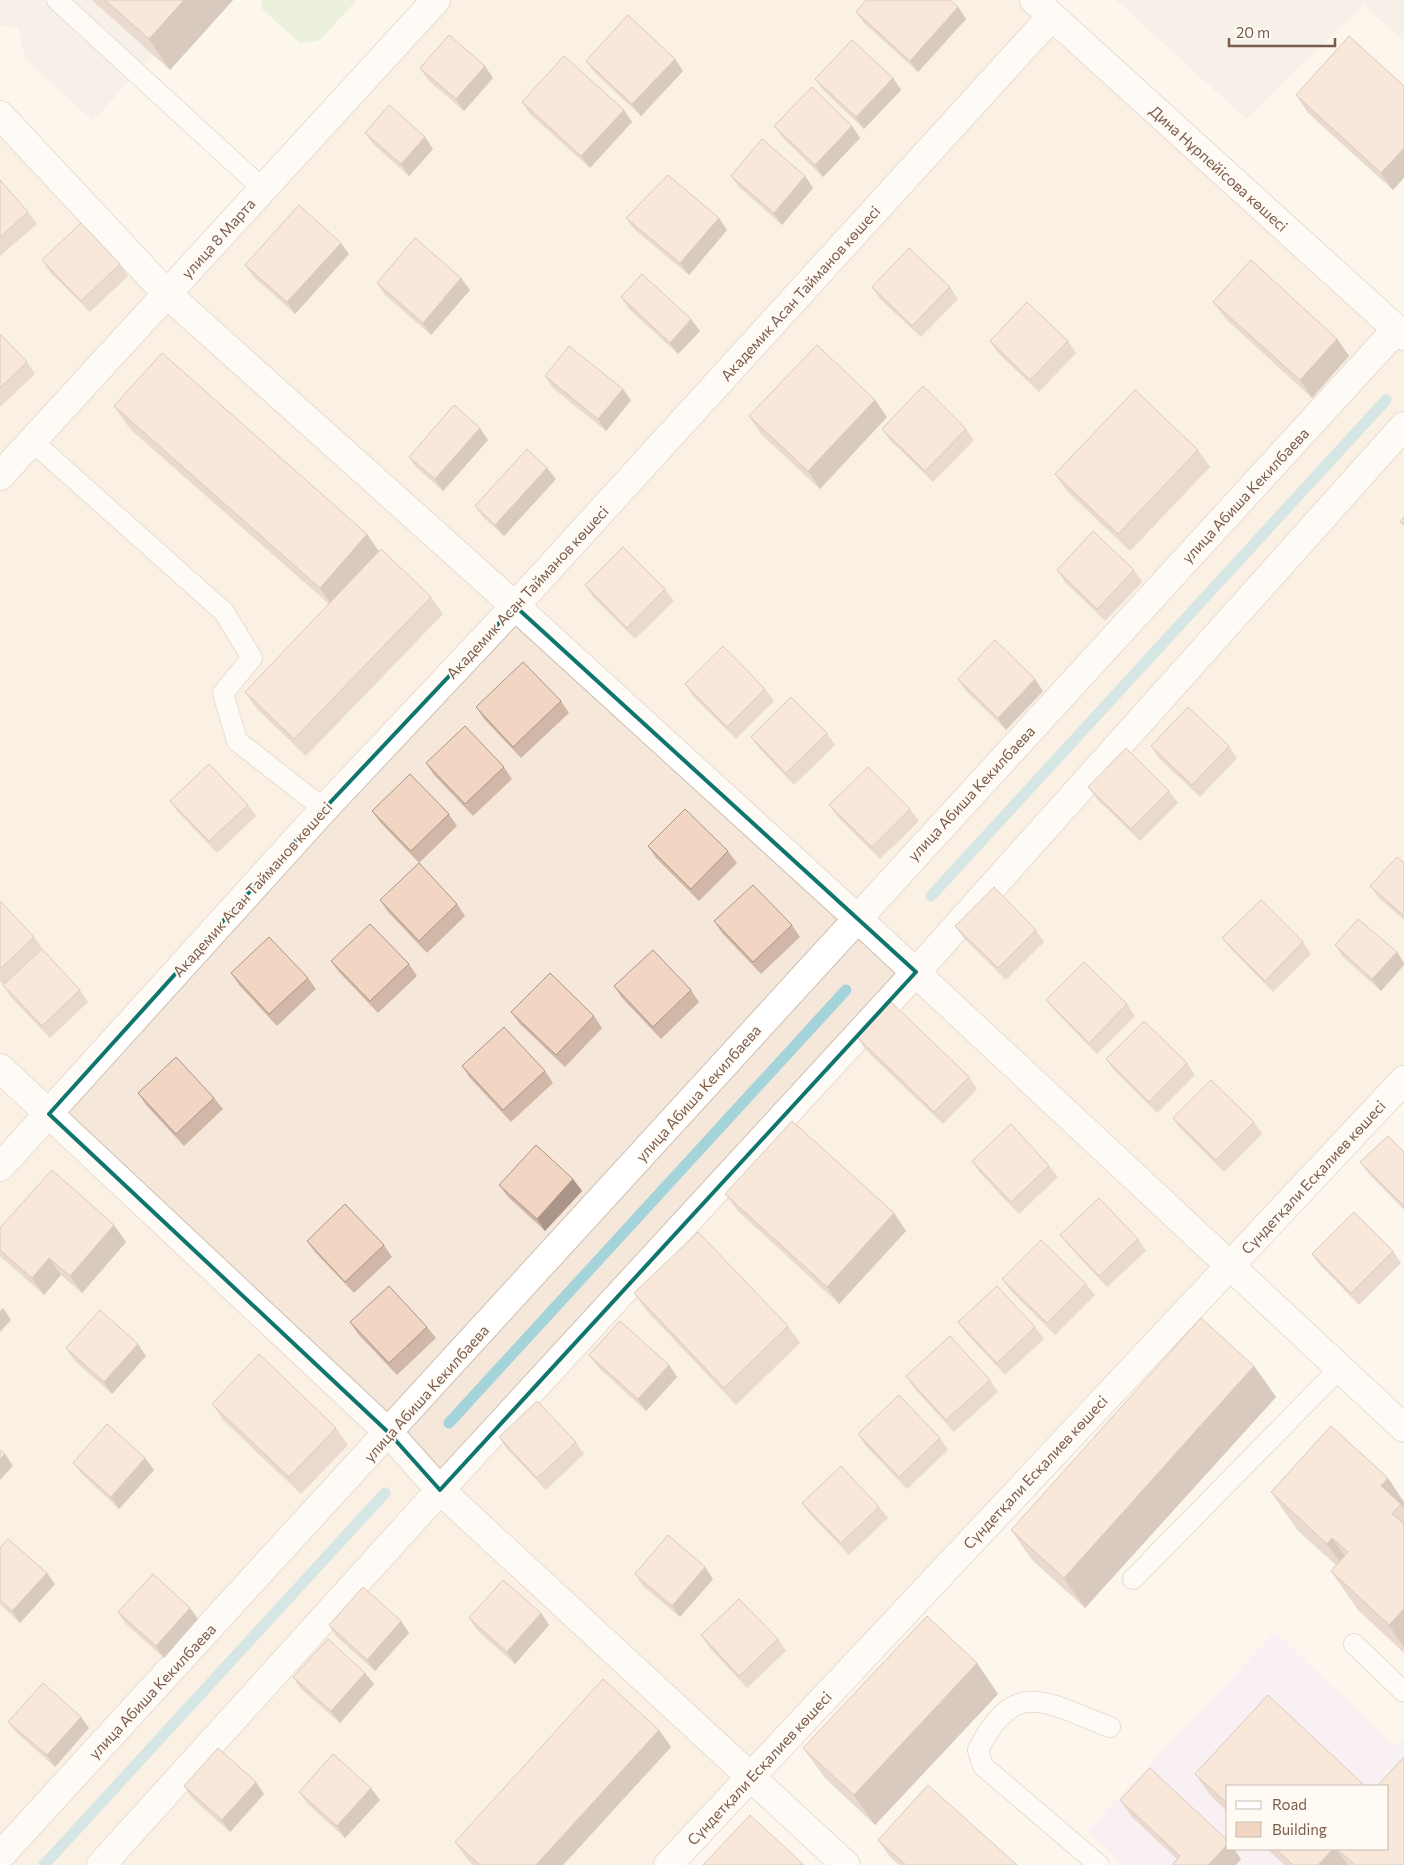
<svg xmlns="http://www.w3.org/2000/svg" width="1404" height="1865" viewBox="0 0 1404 1865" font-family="Commissioner,sans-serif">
	<rect width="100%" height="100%" fill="#fdf6ec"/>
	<!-- residential -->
	<polygon fill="#f5e8da" points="436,0 1034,0 1404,336 1404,1080 668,1865 0,1865 0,115 167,294"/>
	<!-- industrial -->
	<g fill="#efe9e4">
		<polygon points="0,0 233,0 170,70 153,55 93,121 25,59 18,28 0,26"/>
		<polygon points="1116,0 1404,0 1404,42 1364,5 1246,119"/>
	</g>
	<!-- education -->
	<path fill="#f3e8fa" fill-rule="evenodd" d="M1275,1632L1396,1747L1404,1738V1865H1123L1087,1831ZM1228,1786H1388V1849H1228Z"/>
	<!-- green -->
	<polygon fill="#d8ecc9" points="262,0 357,0 320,40 301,44 261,8"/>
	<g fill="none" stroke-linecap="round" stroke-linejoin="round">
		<!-- stream -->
		<g stroke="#a5d3da" stroke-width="11">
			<polyline points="931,896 1386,400"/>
			<polyline points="449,1423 846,990"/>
			<polyline points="44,1865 385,1493"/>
		</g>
		<!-- lane casing -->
		<g stroke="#d1beb0" stroke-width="22">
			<g id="lane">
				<polyline points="57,0 263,189"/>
				<polyline points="32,441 224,612 252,658 223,693 237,741 324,809"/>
				<polyline points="1133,1579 1340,1368"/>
				<polyline points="1354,1644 1404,1692"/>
				<path d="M1099,1865L983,1766L978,1750C1015,1675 1048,1704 1110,1727"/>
			</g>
		</g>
		<!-- street casing -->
		<g stroke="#d1beb0" stroke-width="30">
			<g id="street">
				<polyline points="1034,0 1404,336"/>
				<polyline points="0,115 167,294 515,606 857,918 1404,1428"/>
				<polyline points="0,476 436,0"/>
				<polyline points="0,1068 389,1433 440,1490 846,1865"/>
				<polyline points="0,1167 324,809 515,606 1052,16"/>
				<polyline points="0,1856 1397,329"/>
				<polyline points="101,1865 440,1490 916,972 1404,426"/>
				<polyline points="668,1865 1404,1080"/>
			</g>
		</g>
		<!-- lane -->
		<use href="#lane" stroke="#fff" stroke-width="20"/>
		<!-- street -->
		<use href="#street" stroke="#fff" stroke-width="28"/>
	</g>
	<!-- wall -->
	<g fill="#d1b7a8">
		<polygon points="92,0 233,0 170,70"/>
		<polygon points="958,7 966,19 918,72 864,23 856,12"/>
		<polygon points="1349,36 1393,190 1308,113 1296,95"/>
		<polygon points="675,59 683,71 641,116 594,72 586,61"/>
		<polygon points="420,68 493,78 464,111 428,80"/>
		<polygon points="815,79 901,90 864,129 823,90"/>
		<polygon points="522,102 624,110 632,122 590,168 530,114"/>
		<polygon points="774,126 852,126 860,138 823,177 783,138"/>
		<polygon points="365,133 433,149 409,176 373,144"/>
		<polygon points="731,176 805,176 813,188 782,225 739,187"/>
		<polygon points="0,180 28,212 37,224 0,256"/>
		<polygon points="626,218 727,230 689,275 634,229"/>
		<polygon points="349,254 295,314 254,277 245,265"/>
		<polygon points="42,260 120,264 128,276 90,312 50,272"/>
		<polygon points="377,283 470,290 431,335 385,295"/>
		<polygon points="872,287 950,287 958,299 921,337 880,299"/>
		<polygon points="621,297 700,331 678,354 629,309"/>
		<polygon points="1213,302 1337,339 1349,356 1312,398 1226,319"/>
		<polygon points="0,334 27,362 35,374 0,407"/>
		<polygon points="990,341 1068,341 1076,353 1039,392 998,353"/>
		<polygon points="545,376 631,400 606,431 553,388"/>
		<polygon points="875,400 887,417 820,489 761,434 749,416"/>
		<polygon points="114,406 367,534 379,552 431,597 443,614 306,756 257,709 245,692 329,604 130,429"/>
		<polygon points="882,429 966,429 974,440 933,482 890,440"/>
		<polygon points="488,440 443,491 417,468 409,457"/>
		<polygon points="1198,450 1210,467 1130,551 1067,491 1055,474"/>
		<polygon points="556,479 504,536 483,517 475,506"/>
		<polygon points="1057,570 1134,570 1142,582 1105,621 1065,582"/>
		<polygon points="585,585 665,589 674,601 635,639 593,597"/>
		<polygon points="958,679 1043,691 1006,730 966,691"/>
		<polygon points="685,684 765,689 774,701 736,739 693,696"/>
		<polygon points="561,701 569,713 521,758 484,719 476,707"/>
		<polygon points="827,733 835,745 794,785 759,748 751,737"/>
		<polygon points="1151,746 1229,746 1237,758 1200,797 1159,758"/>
		<polygon points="426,763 504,767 512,779 473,816 434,775"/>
		<polygon points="1088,787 1169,791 1178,803 1140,841 1097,799"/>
		<polygon points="170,801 248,805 256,816 217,853 178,812"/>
		<polygon points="829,805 910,809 919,821 880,859 838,817"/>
		<polygon points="372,811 449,814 457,826 419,863 380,822"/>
		<polygon points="648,846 728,851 737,863 699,901 656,858"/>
		<polygon points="1404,863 1404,920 1379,898 1370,886"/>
		<polygon points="380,900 457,904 465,916 427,953 388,912"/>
		<polygon points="0,901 34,937 42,948 3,985 0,981"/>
		<polygon points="714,921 792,925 800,937 761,974 722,933"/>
		<polygon points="955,926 1036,930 1044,942 1006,980 963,937"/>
		<polygon points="1222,938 1303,942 1311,954 1273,992 1231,949"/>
		<polygon points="1335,945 1397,952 1404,963 1404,965 1381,991 1343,957"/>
		<polygon points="331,961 409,964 417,976 378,1013 339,972"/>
		<polygon points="231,973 308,978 316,989 277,1026 239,985"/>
		<polygon points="3,985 80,990 88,1002 50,1038 11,997"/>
		<polygon points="614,986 691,990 699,1002 661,1039 622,998"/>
		<polygon points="1046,1000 1127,1004 1135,1016 1097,1054 1055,1011"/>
		<polygon points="511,1012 594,1016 602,1028 565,1067 520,1024"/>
		<polygon points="857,1037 969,1077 977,1089 943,1124 865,1049"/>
		<polygon points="1106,1059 1187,1063 1195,1075 1157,1113 1114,1070"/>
		<polygon points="462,1066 545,1071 553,1083 511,1122 470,1078"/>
		<polygon points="138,1093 214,1098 223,1109 184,1146 146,1105"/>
		<polygon points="1173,1118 1254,1122 1262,1134 1224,1172 1181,1129"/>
		<polygon points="1404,1152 1404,1210 1369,1174 1360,1162"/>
		<polygon points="972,1161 1049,1166 1058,1177 1019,1214 980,1173"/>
		<polygon points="573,1179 582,1191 545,1231 508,1197 499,1185"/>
		<polygon points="725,1194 894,1213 906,1231 839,1304 738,1211"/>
		<polygon points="0,1228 126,1242 82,1293 61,1275 44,1295 0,1256"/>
		<polygon points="1060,1235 1138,1239 1146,1251 1107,1287 1069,1246"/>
		<polygon points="307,1241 384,1245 392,1257 354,1293 315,1252"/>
		<polygon points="1393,1251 1401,1263 1359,1305 1320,1265 1312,1254"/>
		<polygon points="1002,1279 1086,1284 1095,1295 1055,1335 1011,1291"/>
		<polygon points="634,1293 788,1326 800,1343 736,1405 646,1310"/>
		<polygon points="350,1322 427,1327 436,1338 397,1375 358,1334"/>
		<polygon points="958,1322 1035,1327 1044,1339 1005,1375 967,1334"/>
		<polygon points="66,1348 146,1356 112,1394 74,1360"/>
		<polygon points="589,1355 669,1365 677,1377 646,1411 597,1366"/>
		<polygon points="1254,1366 1276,1397 1085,1608 1032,1560 1011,1530"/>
		<polygon points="906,1376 990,1380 998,1392 954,1432 914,1388"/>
		<polygon points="212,1404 336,1428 348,1445 301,1494 224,1421"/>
		<polygon points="858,1434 940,1438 948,1450 907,1489 866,1446"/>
		<polygon points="499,1437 576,1442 584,1454 546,1490 507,1449"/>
		<polygon points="145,1458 154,1470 119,1509 82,1474 73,1463"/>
		<polygon points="1271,1492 1404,1502 1404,1653 1358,1610 1331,1571 1336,1565 1298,1531"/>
		<polygon points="802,1503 879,1507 888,1518 849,1555 810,1514"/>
		<polygon points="0,1548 55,1584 20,1623 0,1604"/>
		<polygon points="635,1574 713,1579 680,1617 643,1586"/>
		<polygon points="118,1612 198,1619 164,1658 126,1624"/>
		<polygon points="541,1613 549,1625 515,1664 477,1630 469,1618"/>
		<polygon points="401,1621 409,1633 375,1671 337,1637 329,1625"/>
		<polygon points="701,1635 778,1639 786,1651 747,1688 709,1647"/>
		<polygon points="365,1673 374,1684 340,1723 301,1689 293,1677"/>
		<polygon points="998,1694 875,1825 825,1778 803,1748"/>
		<polygon points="81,1717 89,1728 55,1767 17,1733 8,1722"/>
		<polygon points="659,1730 671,1747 563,1865 473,1865 467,1859 455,1842"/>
		<polygon points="1195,1774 1228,1786 1228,1812 1211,1796"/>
		<polygon points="184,1786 264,1794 230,1832 192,1798"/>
		<polygon points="299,1792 380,1800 345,1838 308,1804"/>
		<polygon points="1120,1800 1241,1859 1236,1865 1172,1865 1177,1859 1132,1817"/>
		<polygon points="878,1840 1017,1865 899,1865 890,1857"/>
		<polygon points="1267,1849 1388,1849 1404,1865 1285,1865"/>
	</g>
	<!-- shaded-wall -->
	<g fill="#aa9588">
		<polygon points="184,0 233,0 170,70 149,39"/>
		<polygon points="958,7 966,19 918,72 910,61"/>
		<polygon points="675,59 683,71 641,116 632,104"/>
		<polygon points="485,66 493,78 464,111 456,99"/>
		<polygon points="893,78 901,90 864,129 856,117"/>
		<polygon points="624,110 632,122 590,168 581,156"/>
		<polygon points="852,126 860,138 823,177 815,165"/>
		<polygon points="425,137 433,149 409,176 401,164"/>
		<polygon points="1404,148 1404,178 1393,190 1381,173"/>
		<polygon points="805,176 813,188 782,225 774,213"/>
		<polygon points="719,218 727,230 689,275 680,263"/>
		<polygon points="341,243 349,254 295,314 287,302"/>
		<polygon points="461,278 470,290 431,335 423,323"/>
		<polygon points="691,319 700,331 678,354 670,343"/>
		<polygon points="1337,339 1349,356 1312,398 1300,380"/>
		<polygon points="623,389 631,400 606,431 598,419"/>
		<polygon points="875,400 887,417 820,489 808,471"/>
		<polygon points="480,428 488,440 443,491 435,479"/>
		<polygon points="547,468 556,479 504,536 495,525"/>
		<polygon points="367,534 382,556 335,610 320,588"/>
		<polygon points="1035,679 1043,691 1006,730 998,718"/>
		<polygon points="1397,952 1404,963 1404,965 1381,991 1372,979"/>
		<polygon points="573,1179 582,1191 545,1231 537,1219"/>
		<polygon points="894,1213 906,1231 839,1304 827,1287"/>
		<polygon points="114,1225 126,1242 82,1293 70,1276"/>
		<polygon points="49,1258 61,1275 44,1295 32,1278"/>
		<polygon points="3,1308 11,1320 0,1332 0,1311"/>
		<polygon points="138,1344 146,1356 112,1394 104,1382"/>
		<polygon points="669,1365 677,1377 646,1411 638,1399"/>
		<polygon points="1254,1366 1276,1397 1085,1608 1064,1578"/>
		<polygon points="5,1454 13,1466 0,1480 0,1459"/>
		<polygon points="145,1458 154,1470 119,1509 111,1497"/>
		<polygon points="1388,1478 1404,1502 1404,1509 1401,1504 1381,1486"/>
		<polygon points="1332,1538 1360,1577 1355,1583 1327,1544"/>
		<polygon points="705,1567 713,1579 680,1617 672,1606"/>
		<polygon points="47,1573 55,1584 20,1623 12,1611"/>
		<polygon points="190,1608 198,1619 164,1658 156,1646"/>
		<polygon points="1404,1609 1404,1647 1389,1625"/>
		<polygon points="541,1613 549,1625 515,1664 507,1652"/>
		<polygon points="401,1621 409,1633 375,1671 367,1660"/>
		<polygon points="977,1663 998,1694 875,1825 854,1795"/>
		<polygon points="365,1673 374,1684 340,1723 331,1711"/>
		<polygon points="81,1717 89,1728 55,1767 47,1755"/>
		<polygon points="659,1730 671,1747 563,1865 536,1865"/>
		<polygon points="256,1782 264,1794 230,1832 222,1820"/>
		<polygon points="371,1788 380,1800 345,1838 337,1826"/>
		<polygon points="1228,1844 1228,1849 1234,1849 1241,1859 1236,1865 1208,1865"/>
		<polygon points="1333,1849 1336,1849 1348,1865 1318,1865"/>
	</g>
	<!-- building -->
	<g fill="#f3d5c3" stroke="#aa9588">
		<polygon points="105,0 184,0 149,39"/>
		<polygon points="866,0 950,0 958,7 910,61 856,12"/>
		<polygon points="628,15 675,59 632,104 586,61"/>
		<polygon points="449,35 485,66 456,99 420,68"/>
		<polygon points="1349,36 1404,86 1404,148 1381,173 1296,95"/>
		<polygon points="852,40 893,78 856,117 815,79"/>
		<polygon points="564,56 624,110 581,156 522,102"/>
		<polygon points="812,87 852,126 815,165 774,126"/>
		<polygon points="389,105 425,137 401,164 365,133"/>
		<polygon points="762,139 805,176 774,213 731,176"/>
		<polygon points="668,175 719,218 680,263 626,218"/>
		<polygon points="0,180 28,212 0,237"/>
		<polygon points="299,205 341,243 287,302 245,265"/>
		<polygon points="81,223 120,264 81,301 42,260"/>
		<polygon points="415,238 461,278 423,323 377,283"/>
		<polygon points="909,248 950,287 912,326 872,287"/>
		<polygon points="1251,260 1337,339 1300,380 1213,302"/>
		<polygon points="642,274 691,319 670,343 621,297"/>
		<polygon points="1027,302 1068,341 1030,380 990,341"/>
		<polygon points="0,334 27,362 0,388"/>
		<polygon points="817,345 875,400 808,471 749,416"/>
		<polygon points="569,346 623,389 598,419 545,376"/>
		<polygon points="162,353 367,534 320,588 114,406"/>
		<polygon points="923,386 966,429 925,471 882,429"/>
		<polygon points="1135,390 1198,450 1118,534 1055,474"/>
		<polygon points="454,405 480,428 435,479 409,457"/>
		<polygon points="527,449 547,468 495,525 475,506"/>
		<polygon points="1404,517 1404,525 1400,522"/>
		<polygon points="1093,531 1134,570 1097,609 1057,570"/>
		<polygon points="623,547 665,589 627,628 585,585"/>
		<polygon points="381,549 431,597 294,739 245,692"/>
		<polygon points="995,640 1035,679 998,718 958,679"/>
		<polygon points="723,646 765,689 727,727 685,684"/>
		<polygon points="523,662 561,701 513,747 476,707"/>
		<polygon points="791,697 827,733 786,773 751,737"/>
		<polygon points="1188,707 1229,746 1192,785 1151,746"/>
		<polygon points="465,726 504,767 465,804 426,763"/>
		<polygon points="1126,748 1169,791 1131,829 1088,787"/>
		<polygon points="209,764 248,805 209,841 170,801"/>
		<polygon points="868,767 910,809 872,847 829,805"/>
		<polygon points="410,774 449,814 411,851 372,811"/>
		<polygon points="685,809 728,851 691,889 648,846"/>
		<polygon points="1397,857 1404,863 1404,916 1370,886"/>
		<polygon points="419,863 457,904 419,941 380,900"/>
		<polygon points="753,885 792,925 753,962 714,921"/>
		<polygon points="994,887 1036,930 998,968 955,926"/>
		<polygon points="1261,900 1303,942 1265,981 1222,938"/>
		<polygon points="0,901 34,937 0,969"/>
		<polygon points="1358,919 1397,952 1372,979 1335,945"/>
		<polygon points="370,924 409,964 370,1001 331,961"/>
		<polygon points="269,937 308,978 269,1014 231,973"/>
		<polygon points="42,949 80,990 42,1026 3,985"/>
		<polygon points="653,950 691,990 653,1027 614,986"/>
		<polygon points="1084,962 1127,1004 1089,1043 1046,1000"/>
		<polygon points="550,973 594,1016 556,1055 511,1012"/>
		<polygon points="891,1002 969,1077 934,1112 857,1037"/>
		<polygon points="1144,1021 1187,1063 1149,1102 1106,1059"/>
		<polygon points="504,1027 545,1071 503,1110 462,1066"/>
		<polygon points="176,1057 214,1098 176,1134 138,1093"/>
		<polygon points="1211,1080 1254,1122 1216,1160 1173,1118"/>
		<polygon points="792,1121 894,1213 827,1287 725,1194"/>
		<polygon points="1011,1124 1049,1166 1011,1202 972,1161"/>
		<polygon points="1388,1136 1404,1152 1404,1206 1360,1162"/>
		<polygon points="536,1145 573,1179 537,1219 499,1185"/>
		<polygon points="52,1170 114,1225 70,1276 49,1258 32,1278 0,1250 0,1228"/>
		<polygon points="1099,1198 1138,1239 1099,1276 1060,1235"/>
		<polygon points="345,1204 384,1245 345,1282 307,1241"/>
		<polygon points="1354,1212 1393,1251 1351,1293 1312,1254"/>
		<polygon points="698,1232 788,1326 724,1388 634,1293"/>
		<polygon points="1041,1240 1086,1284 1047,1323 1002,1279"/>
		<polygon points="389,1286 427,1327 389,1363 350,1322"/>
		<polygon points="997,1286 1035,1327 997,1363 958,1322"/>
		<polygon points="100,1310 138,1344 104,1382 66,1348"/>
		<polygon points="1201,1318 1254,1366 1064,1578 1011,1530"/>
		<polygon points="620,1321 669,1365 638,1399 589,1355"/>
		<polygon points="950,1336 990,1380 946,1420 906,1376"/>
		<polygon points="259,1354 336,1428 289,1477 212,1404"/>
		<polygon points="899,1395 940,1438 899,1477 858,1434"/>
		<polygon points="537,1401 576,1442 537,1478 499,1437"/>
		<polygon points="107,1424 145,1458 111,1497 73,1463"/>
		<polygon points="1331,1426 1388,1478 1381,1486 1401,1504 1392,1514 1404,1524 1404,1609 1389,1625 1331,1571 1348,1552 1332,1538 1327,1544 1271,1492"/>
		<polygon points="0,1450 5,1454 0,1459"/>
		<polygon points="841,1466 879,1507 841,1543 802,1503"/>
		<polygon points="668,1535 705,1567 672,1606 635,1574"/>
		<polygon points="8,1539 47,1573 12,1611 0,1600 0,1548"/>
		<polygon points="153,1574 190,1608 156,1646 118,1612"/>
		<polygon points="503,1580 541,1613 507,1652 469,1618"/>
		<polygon points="363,1587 401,1621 367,1660 329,1625"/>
		<polygon points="739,1599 778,1639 739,1676 701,1635"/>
		<polygon points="927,1616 977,1663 854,1795 803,1748"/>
		<polygon points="328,1639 365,1673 331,1711 293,1677"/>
		<polygon points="603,1679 659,1730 536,1865 480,1865 455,1842"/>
		<polygon points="43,1683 81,1717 47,1755 8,1722"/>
		<polygon points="1268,1695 1365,1786 1228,1786 1228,1804 1195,1774"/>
		<polygon points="218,1748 256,1782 222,1820 184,1786"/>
		<polygon points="333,1754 371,1788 337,1826 299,1792"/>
		<polygon points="1404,1757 1404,1865 1355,1865 1337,1849 1388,1849 1388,1786 1377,1786"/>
		<polygon points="1150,1768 1228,1841 1228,1844 1208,1865 1172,1865 1180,1856 1120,1800"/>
		<polygon points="928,1785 1017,1865 906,1865 878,1840"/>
		<polygon points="750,1815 804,1865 703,1865"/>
		<polygon points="1276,1849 1333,1849 1318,1865 1293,1865"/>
	</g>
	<!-- marked area -->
	<path d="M0 0H1404V1865H0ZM515,606L916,972L440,1490L389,1433L49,1114L324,809Z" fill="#fdf6ec" fill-opacity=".55" fill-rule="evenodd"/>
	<path fill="none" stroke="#0f766e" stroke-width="4" stroke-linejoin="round" d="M515,606L916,972L440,1490L389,1433L49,1114L324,809Z"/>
	<g text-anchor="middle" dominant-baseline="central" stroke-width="4" stroke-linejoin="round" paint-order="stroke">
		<!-- street labels -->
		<g font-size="15" fill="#7a5c4d" stroke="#fffaf3">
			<text transform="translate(1219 168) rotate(42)">Дина Нұрпейісова көшесі</text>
			<text transform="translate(218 238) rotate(-48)">улица 8 Марта</text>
			<text transform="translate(800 293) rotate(-48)">Академик Асан Тайманов көшесі</text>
			<text transform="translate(1245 495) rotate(-47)">улица Абиша Кекилбаева</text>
			<text transform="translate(527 592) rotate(-47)">Академик Асан Тайманов көшесі</text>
			<text transform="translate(971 793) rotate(-47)">улица Абиша Кекилбаева</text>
			<text transform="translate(252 889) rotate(-48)">Академик Асан Тайманов көшесі</text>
			<text transform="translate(698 1093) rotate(-48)">улица Абиша Кекилбаева</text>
			<text transform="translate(1313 1177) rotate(-47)">Сүндетқали Есқалиев көшесі</text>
			<text transform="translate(426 1393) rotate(-48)">улица Абиша Кекилбаева</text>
			<text transform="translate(1035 1472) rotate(-47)">Сүндетқали Есқалиев көшесі</text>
			<text transform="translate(152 1691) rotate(-47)">улица Абиша Кекилбаева</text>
			<text transform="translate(759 1768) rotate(-47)">Сүндетқали Есқалиев көшесі</text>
		</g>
	</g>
	<!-- legend -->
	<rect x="1226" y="1785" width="162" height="65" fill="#fffaf3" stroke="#cabbb1"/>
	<rect x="1236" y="1801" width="25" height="8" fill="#ffffff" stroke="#cabbb1"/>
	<text x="1272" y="1810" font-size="15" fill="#7a5c4d">Road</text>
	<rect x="1236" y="1822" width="25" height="15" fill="#f3d5c3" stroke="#cabbb1"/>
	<text x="1272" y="1835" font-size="15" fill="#7a5c4d">Building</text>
	<!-- scale -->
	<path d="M1229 38v8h106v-8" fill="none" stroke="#7a5c4d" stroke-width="2.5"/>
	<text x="1236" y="38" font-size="15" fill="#7a5c4d" stroke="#fffaf3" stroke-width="4" paint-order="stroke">20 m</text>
</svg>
